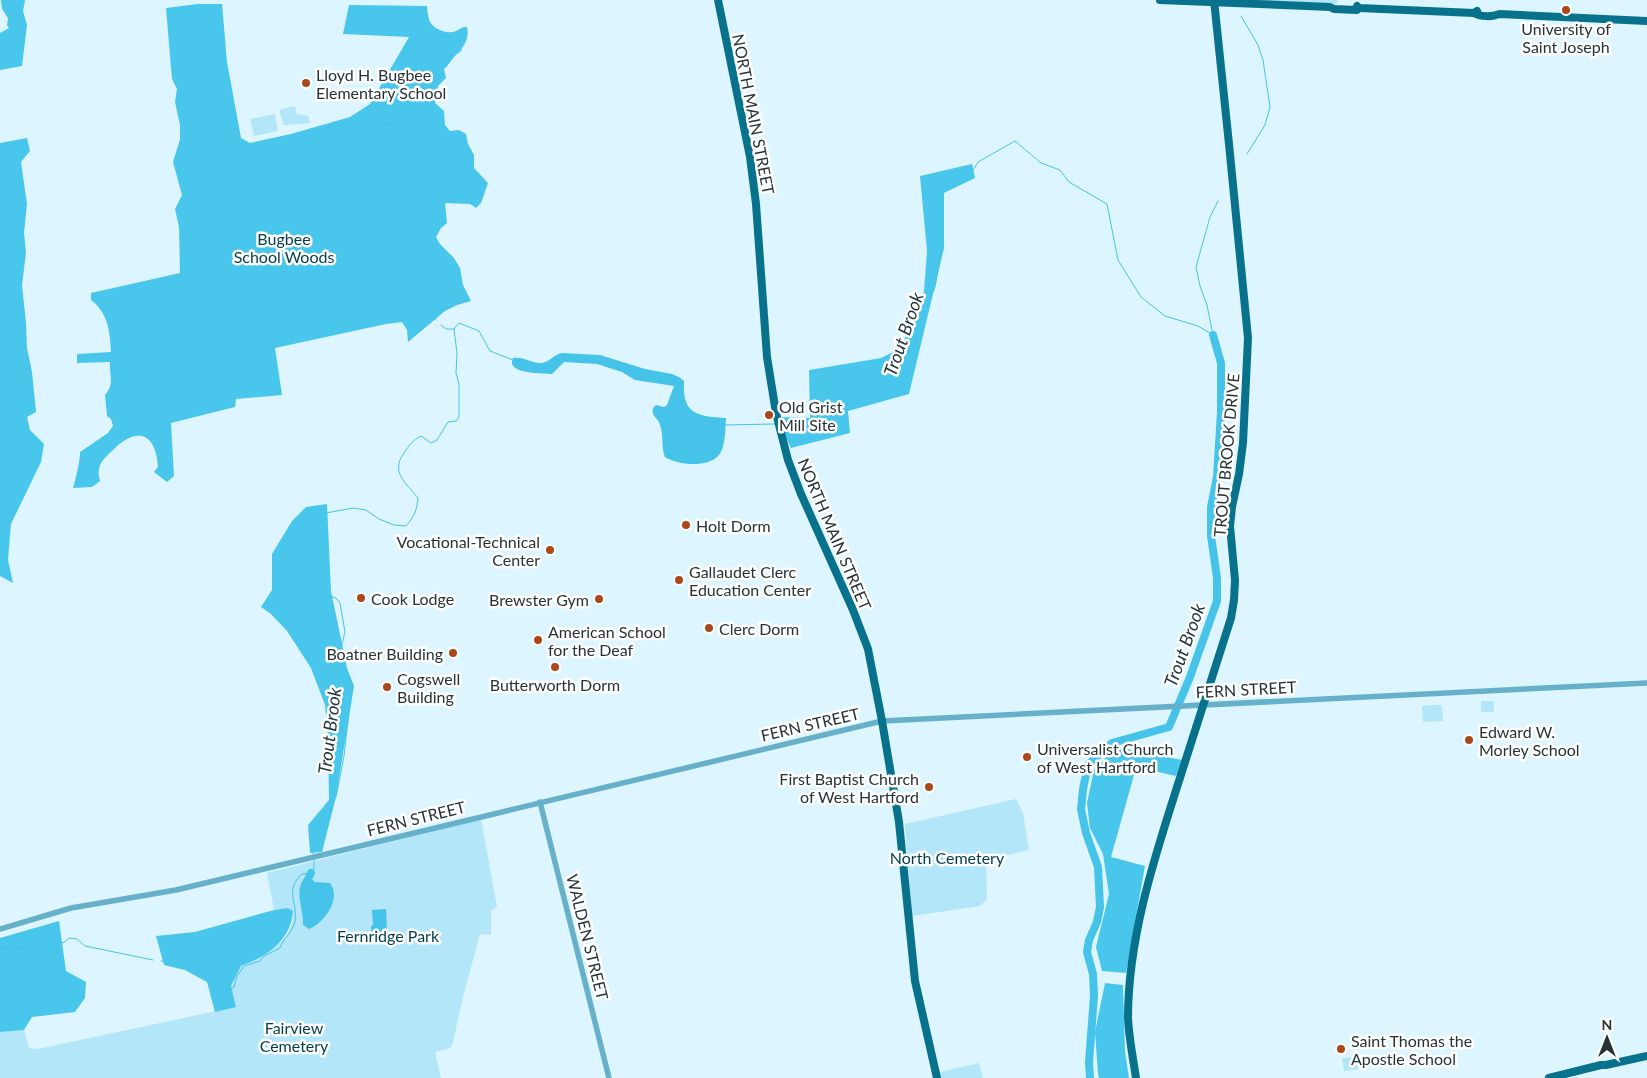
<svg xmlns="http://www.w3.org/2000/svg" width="1647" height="1078" viewBox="0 0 1647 1078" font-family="Lato,sans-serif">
	<rect width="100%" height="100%" fill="#ddf5fe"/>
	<!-- green -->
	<g fill="#b2e6f8">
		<polygon points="1256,0 1337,0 1337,4"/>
		<polygon points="295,106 297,114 308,116 310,123 284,125 279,110"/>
		<polygon points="275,114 278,131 254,136 250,119"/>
		<rect x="1481" y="701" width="13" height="11"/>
		<polygon points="1432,705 1432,709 1432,705 1442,705 1443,721 1423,722 1422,706"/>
		<polygon points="1016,799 1023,813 1029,850 986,860 987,899 980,906 912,916 905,824"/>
		<path d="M481,819L497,907L491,911V935L480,934L463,997L452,1046L448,1049L435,1052L441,1078H0V1032L24,1030L29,1048L38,1049L235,1007L231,986L241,966C261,959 286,945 292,923C293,920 293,915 293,911L288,908L274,910L267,873Z"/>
		<polygon points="1357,1057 1358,1069 1344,1071 1342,1058"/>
		<polygon points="979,1063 983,1078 941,1078 940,1072"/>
	</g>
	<!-- forest -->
	<g fill="#48c6eb">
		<polygon points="1,0 25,0 23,11 27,25 22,66 0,70 0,33 9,28 7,25 8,18 2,9"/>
		<path d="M198,4H222L227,62L241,138L250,143L291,134L350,117L370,104L409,37L343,34L349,5L427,6C427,11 428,17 430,22C434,29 448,35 456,31C461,29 461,27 467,27C470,39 463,48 455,56C451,60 449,65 444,69L446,78L438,86L435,103L444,111L445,125L450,131L459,130L466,134L468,144L474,155V168L488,183L481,203L476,208L470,204L445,203L447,223L441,228L436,237L440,244L454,258L460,268L463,285L471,301L457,305L445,311L408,342L407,330L402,322L386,324L275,348L282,395L236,399L235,407L171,423L174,476L167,482L154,472L158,467C156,433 137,426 113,450C107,456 101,460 99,469C98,473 99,477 100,481L92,487L73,488C76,478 80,461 80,452L108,433L113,426L111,419L107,416L105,395C115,384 109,375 110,362L77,363V354L111,352C110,331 108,313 91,300V293L180,273L179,227L175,209L182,195L173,162L180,139V125L175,102L177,89L172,79L171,68L166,8Z"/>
		<polygon points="27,138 30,151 21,162 27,204 24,233 26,253 22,285 26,323 27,348 32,372 36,412 27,417 30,430 44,444 41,462 11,524 8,560 13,583 0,576 0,143"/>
		<polygon points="972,164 975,178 944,193 944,248 909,394 848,411 850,433 791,448 784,433 780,417 810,418 809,370 881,358 901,348 924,291 927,251 920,176"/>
		<polygon points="327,504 331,591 347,668 354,686 336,797 322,852 310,853 308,825 329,800 328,737 325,705 311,668 287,631 271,614 261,607 272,590 272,554 292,521 306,507"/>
		<polygon points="1116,747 1182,760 1176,776 1124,764 1121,772 1134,775 1111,857 1145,866 1126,973 1102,971 1096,947 1109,894 1103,854 1090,828 1087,803 1094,770"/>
		<path d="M288,908L293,911C291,941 266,957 241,966L231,986L236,1007L215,1012L207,982L185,970L164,965L156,936L195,932L274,910Z"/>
		<polygon points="59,921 66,971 86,982 85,998 75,1012 32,1017 24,1030 0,1032 0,938"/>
		<polygon points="1105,983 1123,985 1125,1052 1129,1078 1099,1078 1098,1074 1095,1032"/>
	</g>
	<!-- water -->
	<g fill="#45c3e9">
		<path d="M562,353L600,355L645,369L672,374L679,377L684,381C682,415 698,416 726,418C725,429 726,448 718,456C707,468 677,465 665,457C661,448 664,436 660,425C658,417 651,417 653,408L656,405L664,407L667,405L674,386L635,380L622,372L597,364L564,362L552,374C542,373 505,374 513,358C523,356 531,363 541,363C549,363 554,354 562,353Z"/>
		<path d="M307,875L315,882L330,883C342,899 324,923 309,929L303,925C304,907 292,890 307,875Z"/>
		<path d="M386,909L387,930L382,933L386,942C373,945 371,936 371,926L373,925L372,910Z"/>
	</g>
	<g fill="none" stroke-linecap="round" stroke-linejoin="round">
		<!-- stream -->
		<g stroke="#45c3e9" stroke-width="1">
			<path d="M359,10L364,19L371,23H396L430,34L444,35L461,42V51L454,55L437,54L431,60L437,70V78L428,84L410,91L411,110L408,129C401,130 394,122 382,123L376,129L382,143L393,150L389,160L391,167L406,170L422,167L423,175L426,177V183L427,187L421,191L413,185H408L403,191L405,197L422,205L428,218L427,229L430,236L439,278L437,285L424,292L420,307L422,316L430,315L436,320"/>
			<polyline points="1241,16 1258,45 1263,60 1270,107 1265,125 1247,154"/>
			<polyline points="408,130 410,136 406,144 419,154 422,167"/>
			<polyline points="394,150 404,150 409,153 410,159 406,170"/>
			<polyline points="352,280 400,254 403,250 407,250 415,267 410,272 409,279 415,286 418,296 421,295"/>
			<polyline points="441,325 446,329 454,329"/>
			<polyline points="1213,335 1207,305 1200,286 1196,267 1210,217 1218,201"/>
			<polyline points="234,338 300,311 350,282"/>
			<path d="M782,424L799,426L819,435C829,431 840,424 843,414C845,408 846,405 850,400C865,399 893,394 904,386L918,330L935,287L942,248L938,217L940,206L938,187C951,172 951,167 970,175L978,162L1015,141L1041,163L1060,170L1069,182L1107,204L1118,260L1141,297L1165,316L1198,326L1213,335"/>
			<polyline points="724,425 775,424"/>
			<path d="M313,854L311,840L313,833L324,812L336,797L344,756L352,685L339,656L345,632L340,603L336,598L310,591V562L303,533L305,524L315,515L353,508L366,510L379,519L394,525L406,526C414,517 417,510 418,498C406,483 390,472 404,453C409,445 413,440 421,436L431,443L437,440L448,422L456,421L459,417V384L456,373L457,353L454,329L459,323L479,331L490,351L513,360"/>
			<path d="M0,946C6,947 14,950 20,949C23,949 26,947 28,948C42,948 47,965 59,944L65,942L69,938L77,939L85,946L153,960"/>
			<path d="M161,961C176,962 194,967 206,977C213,983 214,991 224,993L234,987L237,976L244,966L260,961L264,956L280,948C283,938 292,934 295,921C298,901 284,891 302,874L311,873L314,869V860"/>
		</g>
		<!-- river -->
		<g stroke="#45c3e9" stroke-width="8">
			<polyline points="309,877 311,873"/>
			<polyline points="1090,1078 1089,1062 1094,996 1093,974 1087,952 1089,940 1097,922 1100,907 1098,867 1086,833 1081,809 1083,789 1088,765 1112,743 1169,727 1190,677 1217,601 1217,578 1211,536 1211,507 1217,477 1221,412 1221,363 1213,335"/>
		</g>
		<!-- minor -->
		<g stroke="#67b0c9" stroke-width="5.5">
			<polyline points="540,802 609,1078"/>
			<polyline points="0,929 71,908 176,890 882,721 1647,683"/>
		</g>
		<!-- major -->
		<g stroke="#08718b" stroke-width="8">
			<polyline points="718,0 750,157 756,204 767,357 776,413 788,460 801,494 853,610 868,649 882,721 899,822 915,981 937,1078"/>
			<polyline points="1160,0 1330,7 1334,9 1357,10 1359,8"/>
			<polyline points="1357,6 1359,8 1474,13 1477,11"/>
			<path d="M1474,13C1480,17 1493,17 1499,14L1647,21"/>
			<path d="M1136,1078C1133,1058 1129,1038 1128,1018C1128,938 1154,859 1178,784C1196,729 1213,673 1231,618L1234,600L1235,580L1230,526L1232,507L1239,474L1243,443L1248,338L1229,144L1214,0"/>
			<polyline points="1549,1078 1601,1065 1606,1065 1647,1056"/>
		</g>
	</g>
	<!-- markers -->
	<g fill="#ac471a" stroke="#fff" stroke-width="2">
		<circle cx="1566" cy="10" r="5"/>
		<circle cx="306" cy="83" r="5"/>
		<circle cx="769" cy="415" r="5"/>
		<circle cx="686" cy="525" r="5"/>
		<circle cx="550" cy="550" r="5"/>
		<circle cx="679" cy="580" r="5"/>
		<circle cx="361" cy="598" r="5"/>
		<circle cx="599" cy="599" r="5"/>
		<circle cx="709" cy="628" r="5"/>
		<circle cx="538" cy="640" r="5"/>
		<circle cx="453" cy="653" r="5"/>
		<circle cx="555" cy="667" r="5"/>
		<circle cx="387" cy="687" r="5"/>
		<circle cx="1469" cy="740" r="5"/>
		<circle cx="1027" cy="757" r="5"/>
		<circle cx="929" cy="787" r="5"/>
		<circle cx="1341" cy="1049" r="5"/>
	</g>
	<g text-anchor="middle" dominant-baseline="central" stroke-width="5" stroke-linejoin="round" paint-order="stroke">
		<!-- poi labels -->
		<g font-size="16" fill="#263236" stroke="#fff" text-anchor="start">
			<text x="1566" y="28" text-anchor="middle">University of<tspan x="1566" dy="18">Saint Joseph</tspan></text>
			<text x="316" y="74">Lloyd H. Bugbee<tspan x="316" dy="18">Elementary School</tspan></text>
			<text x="779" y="406">Old Grist<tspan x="779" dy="18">Mill Site</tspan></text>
			<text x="696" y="525">Holt Dorm</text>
			<text x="540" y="541" text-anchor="end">Vocational-Technical<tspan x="540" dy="18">Center</tspan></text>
			<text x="689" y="571">Gallaudet Clerc<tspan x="689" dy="18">Education Center</tspan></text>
			<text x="371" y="598">Cook Lodge</text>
			<text x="589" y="599" text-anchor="end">Brewster Gym</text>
			<text x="719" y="628">Clerc Dorm</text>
			<text x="548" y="631">American School<tspan x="548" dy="18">for the Deaf</tspan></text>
			<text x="443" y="653" text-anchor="end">Boatner Building</text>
			<text x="397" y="678">Cogswell<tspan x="397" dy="18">Building</tspan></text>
			<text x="555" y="684" text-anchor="middle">Butterworth Dorm</text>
			<text x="1479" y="731">Edward W.<tspan x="1479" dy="18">Morley School</tspan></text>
			<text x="1037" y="748">Universalist Church<tspan x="1037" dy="18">of West Hartford</tspan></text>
			<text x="919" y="778" text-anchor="end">First Baptist Church<tspan x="919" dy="18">of West Hartford</tspan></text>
			<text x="1351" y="1040">Saint Thomas the<tspan x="1351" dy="18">Apostle School</tspan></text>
		</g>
		<!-- street labels -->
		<g font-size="16" fill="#263236" stroke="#fff">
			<text transform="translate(754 114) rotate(79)">NORTH MAIN STREET</text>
			<text transform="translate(1226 455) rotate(-85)">TROUT BROOK DRIVE</text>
			<text transform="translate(835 534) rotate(67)">NORTH MAIN STREET</text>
			<text transform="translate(1246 689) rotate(-3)">FERN STREET</text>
			<text transform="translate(810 724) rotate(-13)">FERN STREET</text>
			<text transform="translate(416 818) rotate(-14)">FERN STREET</text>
			<text transform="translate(588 937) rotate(76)">WALDEN STREET</text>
		</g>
		<!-- park labels -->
		<g font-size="16" fill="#013c4b" stroke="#fff">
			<text x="284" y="238">Bugbee<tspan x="284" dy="18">School Woods</tspan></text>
			<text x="947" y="857">North Cemetery</text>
			<text x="388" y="935">Fernridge Park</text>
			<text x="294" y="1027">Fairview<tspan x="294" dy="18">Cemetery</tspan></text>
		</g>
		<!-- water labels -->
		<g font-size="18" font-style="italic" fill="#20353c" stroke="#fff">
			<text transform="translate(903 334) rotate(-71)">Trout Brook</text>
			<text transform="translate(1184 645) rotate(-70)">Trout Brook</text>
			<text transform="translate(329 731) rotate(-83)">Trout Brook</text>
		</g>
	</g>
	<!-- north arrow -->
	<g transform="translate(1607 1038)" stroke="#ffffff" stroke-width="4" paint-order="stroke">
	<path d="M0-4L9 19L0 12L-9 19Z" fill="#263236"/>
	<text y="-8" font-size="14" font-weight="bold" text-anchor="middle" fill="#263236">N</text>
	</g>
</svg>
